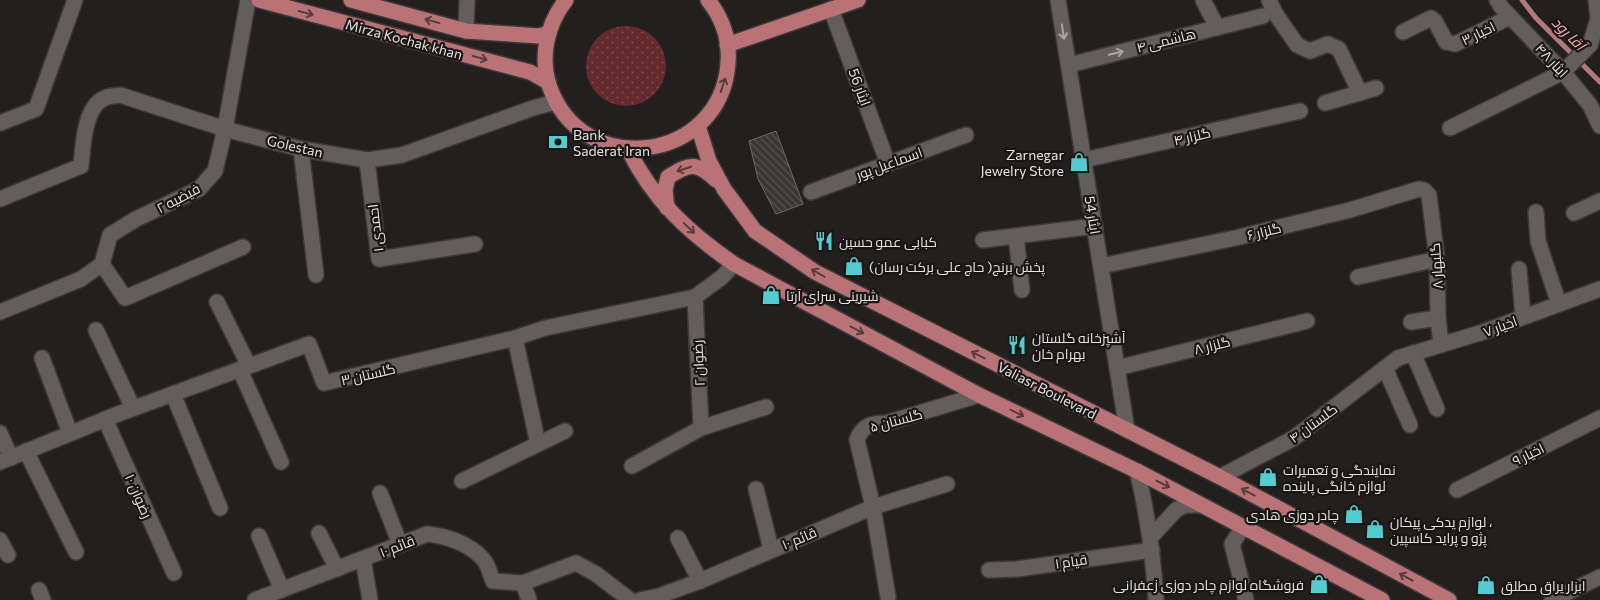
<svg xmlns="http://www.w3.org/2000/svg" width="1600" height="600" viewBox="0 0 1600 600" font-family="Commissioner,Cairo,sans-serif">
	<defs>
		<pattern id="grass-dots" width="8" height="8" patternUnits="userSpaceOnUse" patternTransform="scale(1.25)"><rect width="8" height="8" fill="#642a2e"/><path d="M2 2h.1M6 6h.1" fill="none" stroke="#7a494c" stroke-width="1.8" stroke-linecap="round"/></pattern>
		<pattern id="building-back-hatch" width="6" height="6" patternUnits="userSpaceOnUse" patternTransform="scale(1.25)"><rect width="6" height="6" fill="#3b3636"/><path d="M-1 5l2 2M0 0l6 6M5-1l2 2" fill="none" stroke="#575353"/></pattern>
	</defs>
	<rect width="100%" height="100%" fill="#241f1f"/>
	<!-- grass -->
	<circle fill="url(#grass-dots)" cx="626" cy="66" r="40"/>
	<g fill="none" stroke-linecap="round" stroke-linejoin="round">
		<!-- stream -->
		<polyline stroke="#b3787c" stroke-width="5" points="1522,0 1536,18 1600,82"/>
	</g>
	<!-- building -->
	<polygon fill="url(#building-back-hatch)" stroke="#6e6868" points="776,131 803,204 776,214 758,179 749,141"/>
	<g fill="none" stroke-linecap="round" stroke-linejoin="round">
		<!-- street casing -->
		<g stroke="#3d3939" stroke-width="18">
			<g id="street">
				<polyline points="1058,0 1127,430"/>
				<polyline points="1203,0 1217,27"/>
				<polyline points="1269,0 1275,13 1297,45 1310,51 1328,44 1339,49 1360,93"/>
				<polyline points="1497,0 1502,8 1563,72 1590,105 1600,126"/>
				<polyline points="831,9 888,164"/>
				<polyline points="466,31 467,0"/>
				<polyline points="1403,32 1431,18 1435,21 1446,42 1455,44 1510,17"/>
				<polyline points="1069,65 1263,16"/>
				<polyline points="1325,103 1376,88"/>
				<polyline points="0,123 36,109 75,0"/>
				<polyline points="1450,128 1563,72 1590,45 1598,19 1596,0"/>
				<polyline points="301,149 316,275"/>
				<polyline points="367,160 379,259 475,244"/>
				<polyline points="1084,160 1300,111"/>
				<polyline points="811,192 966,135"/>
				<path d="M0,199L81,166C83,147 84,106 105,98C109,96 115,96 120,95L225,129L301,149L367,160L402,155L533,108L556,102"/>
				<polyline points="1536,212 1538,241 1559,304"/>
				<polyline points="1574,213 1600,201"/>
				<polyline points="1016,236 1022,290"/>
				<polyline points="983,240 1095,226"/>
				<polyline points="102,264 125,298 243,247"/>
				<polyline points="1101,266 1235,238 1350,210 1419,189 1424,190 1429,195 1437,259 1438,318 1441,345"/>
				<polyline points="1519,269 1523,317"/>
				<polyline points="1358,277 1437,259"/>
				<polyline points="695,297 701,428"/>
				<polyline points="217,302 249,366"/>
				<polyline points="0,312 81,279 102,264 110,235 136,219 199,189 215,171 225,129 248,0"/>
				<polyline points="1411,322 1438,318"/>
				<polyline points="96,330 133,408"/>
				<polyline points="515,338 538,444"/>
				<polyline points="1413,353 1437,409"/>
				<polyline points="42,358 70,433"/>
				<polyline points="1117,368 1307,321"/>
				<polyline points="1385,368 1410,425"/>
				<polyline points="240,370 281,462"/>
				<polyline points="173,394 220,508"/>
				<polyline points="105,419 174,573"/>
				<polyline points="0,433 11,458"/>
				<polyline points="26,451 76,552"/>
				<polyline points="0,462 118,414 309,344 324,383 515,338 545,328 695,297 722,277 734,264"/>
				<polyline points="632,466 701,428 766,407"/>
				<polyline points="1220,477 1294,438 1398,358 1483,332 1600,289"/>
				<polyline points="462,481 565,431"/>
				<polyline points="756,489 771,549"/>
				<polyline points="1457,490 1600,418"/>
				<polyline points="380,493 400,544"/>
				<polyline points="1243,527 1232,544 1246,600"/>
				<polyline points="319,533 337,569"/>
				<polyline points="259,536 282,590"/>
				<polyline points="678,538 700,581"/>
				<polyline points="0,540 8,555"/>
				<polyline points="363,559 370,600"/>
				<polyline points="989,570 1017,569 1152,550"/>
				<polyline points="523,583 529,600"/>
				<polyline points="39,590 43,600"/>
				<path d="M888,597L873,507L857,440C862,425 872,423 886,423L979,395"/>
				<path d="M255,600L427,534C446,536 469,543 483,559C488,564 490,574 493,581L523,583L576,563L596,574L630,600"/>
				<polyline points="640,600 659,596 700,581 873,507 947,484"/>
				<polyline points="1552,600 1600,577"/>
			</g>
		</g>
		<!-- secondary casing -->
		<g stroke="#3d3939" stroke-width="18">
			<g id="secondary">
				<path d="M1137,471C1148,514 1153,555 1156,600"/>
				<polyline points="1151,537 1177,509 1186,505 1201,505"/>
			</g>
		</g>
		<!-- primary casing -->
		<g stroke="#3d3939" stroke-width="18">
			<g id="primary">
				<polyline points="259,0 530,72 548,82"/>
				<polyline points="351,0 466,31 539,36 549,33"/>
				<path d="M566,0C547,24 540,56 549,85C581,181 721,163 728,63C730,40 722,18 708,0"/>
				<polyline points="727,45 858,0"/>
				<polyline points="698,126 709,161 724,189 755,231 815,272 1220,477 1449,600"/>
				<path d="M628,149C653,200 688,232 734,264L979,395L1137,471L1382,600"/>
				<path d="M667,208L665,190L668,177C690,163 697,162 716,180"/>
			</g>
		</g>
		<!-- street -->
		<use href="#street" stroke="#635d5d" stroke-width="15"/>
		<!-- secondary -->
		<use href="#secondary" stroke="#635d5d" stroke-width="15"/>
		<!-- primary -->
		<use href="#primary" stroke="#b97376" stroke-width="15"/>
	</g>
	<!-- one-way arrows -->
	<defs><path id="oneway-shaft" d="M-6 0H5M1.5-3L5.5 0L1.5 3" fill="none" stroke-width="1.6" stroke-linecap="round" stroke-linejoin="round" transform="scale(1.25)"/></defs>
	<g stroke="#5a3b3c">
		<use href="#oneway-shaft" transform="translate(306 13) rotate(15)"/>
		<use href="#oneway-shaft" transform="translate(432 21) rotate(-165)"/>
		<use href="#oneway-shaft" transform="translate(480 58) rotate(15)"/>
		<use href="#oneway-shaft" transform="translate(723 85) rotate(-72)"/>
		<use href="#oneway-shaft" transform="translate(684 169) rotate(162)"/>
		<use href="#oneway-shaft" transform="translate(689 228) rotate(43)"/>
		<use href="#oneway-shaft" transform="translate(818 273) rotate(-150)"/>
		<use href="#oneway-shaft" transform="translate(857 330) rotate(28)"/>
		<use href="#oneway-shaft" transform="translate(978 355) rotate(-153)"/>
		<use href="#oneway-shaft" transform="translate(1017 413) rotate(26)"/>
		<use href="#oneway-shaft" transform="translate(1163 484) rotate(27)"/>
		<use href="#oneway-shaft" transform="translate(1248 492) rotate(-152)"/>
		<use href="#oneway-shaft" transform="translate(1406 577) rotate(-151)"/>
	</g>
	<g stroke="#aba6a6">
		<use href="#oneway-shaft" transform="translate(1063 32) rotate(81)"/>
		<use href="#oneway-shaft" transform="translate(1116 53) rotate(-14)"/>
	</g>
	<!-- icons -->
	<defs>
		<g id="bank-bare" transform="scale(1.5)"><path d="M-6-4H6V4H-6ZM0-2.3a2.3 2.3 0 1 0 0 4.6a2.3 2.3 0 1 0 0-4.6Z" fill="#52ccd0" stroke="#1b1616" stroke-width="2.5" paint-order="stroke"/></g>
		<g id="shop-bare" transform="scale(1.5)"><path d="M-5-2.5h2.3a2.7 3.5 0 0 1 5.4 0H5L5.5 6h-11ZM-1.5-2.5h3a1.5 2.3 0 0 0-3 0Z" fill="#52ccd0" stroke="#1b1616" stroke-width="2.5" paint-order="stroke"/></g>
		<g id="restaurant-bare" transform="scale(1.5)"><path d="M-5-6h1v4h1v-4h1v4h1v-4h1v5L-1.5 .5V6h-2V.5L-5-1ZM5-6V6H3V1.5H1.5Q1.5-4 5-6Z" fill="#52ccd0" stroke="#1b1616" stroke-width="2.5" paint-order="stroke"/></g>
	</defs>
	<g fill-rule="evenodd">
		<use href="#bank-bare" x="558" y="142"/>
		<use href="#shop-bare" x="1079" y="162"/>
		<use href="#restaurant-bare" x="824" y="241"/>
		<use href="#shop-bare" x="854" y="266"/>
		<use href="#shop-bare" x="771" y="295"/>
		<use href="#restaurant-bare" x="1017" y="345"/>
		<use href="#shop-bare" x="1268" y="477"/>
		<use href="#shop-bare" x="1354" y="514"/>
		<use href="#shop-bare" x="1375" y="529"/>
		<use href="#shop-bare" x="1319" y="584"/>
		<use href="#shop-bare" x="1486" y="585"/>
	</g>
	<g text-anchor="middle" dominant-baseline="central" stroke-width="4.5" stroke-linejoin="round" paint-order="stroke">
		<!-- street labels -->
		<g font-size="14" fill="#e6e2e2" stroke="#1b1616">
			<text transform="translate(1478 33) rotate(-26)">اخیار ۳</text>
			<text transform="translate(404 39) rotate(15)">Mirza Kochak khan</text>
			<text transform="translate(1166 40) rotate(-14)">هاشمی ۴</text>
			<text transform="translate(1552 60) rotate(47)">ایثار ۴۸</text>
			<text transform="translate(860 87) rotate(70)">ایثار 56</text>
			<text transform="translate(1192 136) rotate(-13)">گلزار ۴</text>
			<text transform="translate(295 146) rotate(13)">Golestan</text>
			<text transform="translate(889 163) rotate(-20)">اسماعیل پور</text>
			<text transform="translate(178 198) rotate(-28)">فیضیه ۲</text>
			<text transform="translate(1093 215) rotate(81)">ایثار 54</text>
			<text transform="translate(375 228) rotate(-97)">احمدی ۱</text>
			<text transform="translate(1264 231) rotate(-14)">گلزار ۶</text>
			<text transform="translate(1436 266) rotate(-94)">گلبهار ۸</text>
			<text transform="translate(1500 326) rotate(-20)">اخیار ۷</text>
			<text transform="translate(1212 345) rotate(-14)">گلزار ۸</text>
			<text transform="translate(698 363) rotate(-93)">رضوان ۲</text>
			<text transform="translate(368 374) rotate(-13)">گلستان ۳</text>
			<text transform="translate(1047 390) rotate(27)">Valiasr Boulevard</text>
			<text transform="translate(896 420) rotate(-15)">گلستان ۵</text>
			<text transform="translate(1313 423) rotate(-36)">گلستان ۴</text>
			<text transform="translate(1528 454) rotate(-26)">اخیار ۹</text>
			<text transform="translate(139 496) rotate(66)">رضوان ۱۰</text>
			<text transform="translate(799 538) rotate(-23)">قائم ۱۰</text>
			<text transform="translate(397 546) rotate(-22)">قائم ۱۰</text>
			<text transform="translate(1071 561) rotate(-8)">قیام ۱</text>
		</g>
		<!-- poi labels -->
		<g font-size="14" fill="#e6e2e2" stroke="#1b1616" text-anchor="start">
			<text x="573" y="134">Bank<tspan x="573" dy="16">Saderat Iran</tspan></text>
			<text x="1064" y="154" text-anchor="end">Zarnegar<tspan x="1064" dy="16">Jewelry Store</tspan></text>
			<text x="839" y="241">کبابی عمو حسین</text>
			<text x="869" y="266">پخش برنج( حاج علی برکت رسان)</text>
			<text x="786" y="295">شیرینی سرای آرتا</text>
			<text x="1032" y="337">آشپزخانه گلستان<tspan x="1032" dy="16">بهرام خان</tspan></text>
			<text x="1283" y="469">نمایندگی و تعمیرات<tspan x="1283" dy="16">لوازم خانگی پاینده</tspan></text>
			<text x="1339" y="514" text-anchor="end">چادر دوزی هادی</text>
			<text x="1390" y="521">لوازم یدکی پیکان ،<tspan x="1390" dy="16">پژو و پراید کاسپین</tspan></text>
			<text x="1304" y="584" text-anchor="end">فروشگاه لوازم چادر دوزی زعفرانی</text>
			<text x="1501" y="585">ابزار یراق مطلق</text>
		</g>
		<!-- water labels -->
		<g font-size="15" font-style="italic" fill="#f3adae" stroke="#1b1616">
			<text transform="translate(1569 33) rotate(45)">آقا رود</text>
		</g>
	</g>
</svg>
